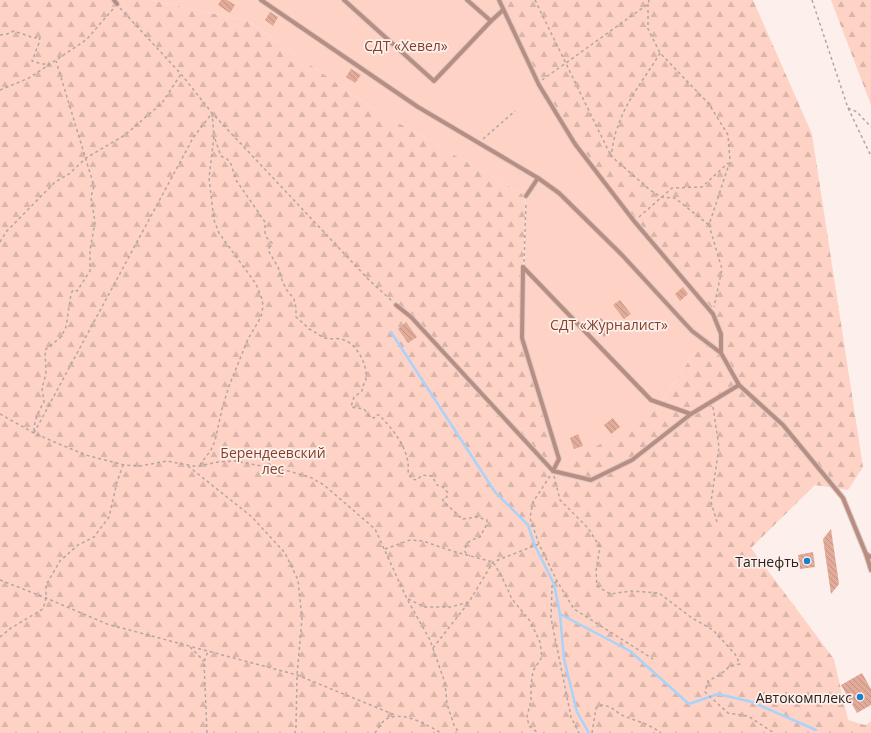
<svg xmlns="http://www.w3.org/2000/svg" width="871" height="733" viewBox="0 0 871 733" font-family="'Open Sans',sans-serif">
	<defs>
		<pattern id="forest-firs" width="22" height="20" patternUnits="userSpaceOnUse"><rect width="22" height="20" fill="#fed3c5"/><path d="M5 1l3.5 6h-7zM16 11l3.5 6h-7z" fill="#dab5a9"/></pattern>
		<pattern id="building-back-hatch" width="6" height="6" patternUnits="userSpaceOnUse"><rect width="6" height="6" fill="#e2aa99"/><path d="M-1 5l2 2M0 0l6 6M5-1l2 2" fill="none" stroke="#c29283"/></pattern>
	</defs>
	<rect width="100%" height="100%" fill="#fdf0ec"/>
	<!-- forest -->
	<g fill="url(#forest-firs)">
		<polygon points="0,0 150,0 248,21 371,107 526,196 523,267 656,410 692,356 721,333 575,144 539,85 499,0 753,0 812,134 863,467 848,490 815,485 751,548 834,659 848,720 865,725 871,722 871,733 0,733"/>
		<polygon points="831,0 871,0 871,105"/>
	</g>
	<!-- garden -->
	<polygon fill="#fed3c5" points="150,0 499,0 539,85 575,144 634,221 713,314 721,334 692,356 656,410 569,463 559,459 522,338 526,196 371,107 248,21"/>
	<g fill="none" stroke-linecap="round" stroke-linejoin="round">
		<!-- stream -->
		<g stroke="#a9d3fa" stroke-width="2.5">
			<polyline points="391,332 495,492 528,525 535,546 554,584 560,614 564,659 577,712 589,733"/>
			<polyline points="560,614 630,651 689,704 718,694 752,702 816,730"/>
		</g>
	</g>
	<!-- building -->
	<g fill="url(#building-back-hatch)">
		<polygon points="221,0 227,0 235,5 230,13 218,5"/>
		<polygon points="270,12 278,17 273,26 265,20"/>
		<polygon points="351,69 361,75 355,83 346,77"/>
		<polygon points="683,287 688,294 680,301 675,294"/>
		<polygon points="620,300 631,314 624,319 613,305"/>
		<polygon points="601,318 612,331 604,337 594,324"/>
		<polygon points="406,322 417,337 408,343 398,329"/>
		<polygon points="613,418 620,427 611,434 604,425"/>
		<polygon points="578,434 583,446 574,449 570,438"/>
		<polygon points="831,529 839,584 831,594 823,539"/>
		<polygon points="813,552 815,567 800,569 798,555"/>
		<polygon points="862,673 871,689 871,705 857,713 841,685"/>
	</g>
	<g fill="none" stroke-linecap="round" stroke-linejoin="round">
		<!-- lane casing -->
		<g stroke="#d7cbc7" stroke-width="6">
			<g id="lane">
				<polyline points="114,0 117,4"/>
				<polyline points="261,0 418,107 538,178 559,193 622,255 692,331 721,353 739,385 783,425 843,498 866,554"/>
				<polyline points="344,0 434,81 491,21 503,10"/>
				<polyline points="467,0 491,21"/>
				<polyline points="499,0 539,85 575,144 634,221 713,314 721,334 721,353"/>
				<polyline points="526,196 538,178"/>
				<polyline points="523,267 522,338 559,459 553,471 591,480 632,460 691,414 739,385"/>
				<polyline points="523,267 651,400 691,414"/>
				<polyline points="396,305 411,317 553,471"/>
				<polyline points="871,557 866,554 871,570"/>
			</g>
		</g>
		<!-- path -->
		<g stroke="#b2a6a2" stroke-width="1.5" stroke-dasharray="3 3" stroke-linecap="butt">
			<polyline points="535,0 611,156"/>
			<polyline points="812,0 848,108 871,156"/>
			<polyline points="648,4 648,29 660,53 709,104 728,135 730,161 709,225 722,269 714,307"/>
			<polyline points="120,8 181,74 212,113 369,280 392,301"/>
			<polyline points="0,35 7,34 14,31 34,38 40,37 39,43 32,61 42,64 50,64"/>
			<path d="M660,53C646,77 627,99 618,126C614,135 613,146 611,156L650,190L661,197L675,198L709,225"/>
			<polyline points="542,80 648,4 649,0"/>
			<polyline points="0,90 29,78 86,40 114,8"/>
			<polyline points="848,108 857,112 871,127"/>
			<path d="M215,139L221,156L227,159L231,164L236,180L265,222V233L267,238L272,243L268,250L278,267L282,280L286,289L294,299L296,308V317L304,324L309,329C315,331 319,336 325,338C331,340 337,337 344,340C357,344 368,366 366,379C365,383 362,386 362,391L354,397L351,407L364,409L369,416L374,418L376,415H379C393,429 411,451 408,473L412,479L417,480L422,475L432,476L437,485L443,487L448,493L447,497L443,498V501L460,517H462L463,519L477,517L487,520V524L480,537L471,540L466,545L465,552L470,556"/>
			<polyline points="483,139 515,111"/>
			<polyline points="639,217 672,188 702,187 728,163"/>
			<polyline points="0,242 6,232 55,182 69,174 86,158 125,135 162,103 181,74"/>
			<polyline points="524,262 526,202"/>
			<polyline points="713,407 719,447 711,502 717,522"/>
			<polyline points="0,414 34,433 59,444 86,455 124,465 140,466 167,461 193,466 199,466 218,462 235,461 288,471 310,477 324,485 375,529 407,599 430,640 445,683 447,704 454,725 459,733"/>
			<path d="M34,431C34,421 39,410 44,402L42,388L46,374L45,350L61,337L66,327L71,294L73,290L77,291L90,271V250L95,222L91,197L94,186L56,61"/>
			<polyline points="34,433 193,138 212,113 214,136 209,178 214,220 219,233 256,284 262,299 263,306 261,317 248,339 229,386 222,409 215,441 211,450 199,466"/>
			<polyline points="188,466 252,517 285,553 298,580 302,619 297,675 296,727 295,733"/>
			<polyline points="550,476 533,502 530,518 539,544 557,581 574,609 653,659"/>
			<polyline points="554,476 560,500 588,528 600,547 596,571 597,586 610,594 631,591 659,593 692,618 713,630 735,654 740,664 730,666 721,674 708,681 705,692 728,713 748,716 774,733"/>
			<polyline points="385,549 410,540 423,541 452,551 493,562 502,577 512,599 530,621 540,642 542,657 533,671 531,685 531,700 527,717 529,726 537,732 538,733"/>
			<polyline points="0,580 46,598 107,624 297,675 395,715"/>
			<polyline points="557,581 552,586 551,618 571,717 579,733"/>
			<polyline points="408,599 425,607 450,607 469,602 493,562 539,544"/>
			<polyline points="0,637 11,628 43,609 46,598 46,585 60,561 78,545 94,537 109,517 117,482 123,465"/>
			<polyline points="190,647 204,661"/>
			<polyline points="433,648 469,602"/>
			<polyline points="207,733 204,662 208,651"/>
			<path d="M375,733C378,729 381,723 385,720C400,709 428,725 441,733"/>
			<path d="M592,733L596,708L602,705C613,706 615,712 624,716C636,721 650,724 661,733"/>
		</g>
		<!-- lane -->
		<use href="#lane" stroke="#ba8d80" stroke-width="4"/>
	</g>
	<!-- markers -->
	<g fill="#1782cc" stroke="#fdf0ec" stroke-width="1.5">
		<circle cx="807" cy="561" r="4"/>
		<circle cx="860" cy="697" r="4"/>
	</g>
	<g text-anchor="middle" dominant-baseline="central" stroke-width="3.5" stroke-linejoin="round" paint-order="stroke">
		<!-- park labels -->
		<g font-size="14" fill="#85412c" stroke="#fdf0ec">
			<text x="406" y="45">СДТ «Хевел»</text>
			<text x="609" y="324">СДТ «Журналист»</text>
			<text x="273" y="452">Берендеевский<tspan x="273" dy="16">лес</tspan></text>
		</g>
		<!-- poi labels -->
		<g font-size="14" fill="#2c221e" stroke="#fdf0ec" text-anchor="end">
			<text x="799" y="561">Татнефть</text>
			<text x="852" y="697">Автокомплекс</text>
		</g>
	</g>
</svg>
